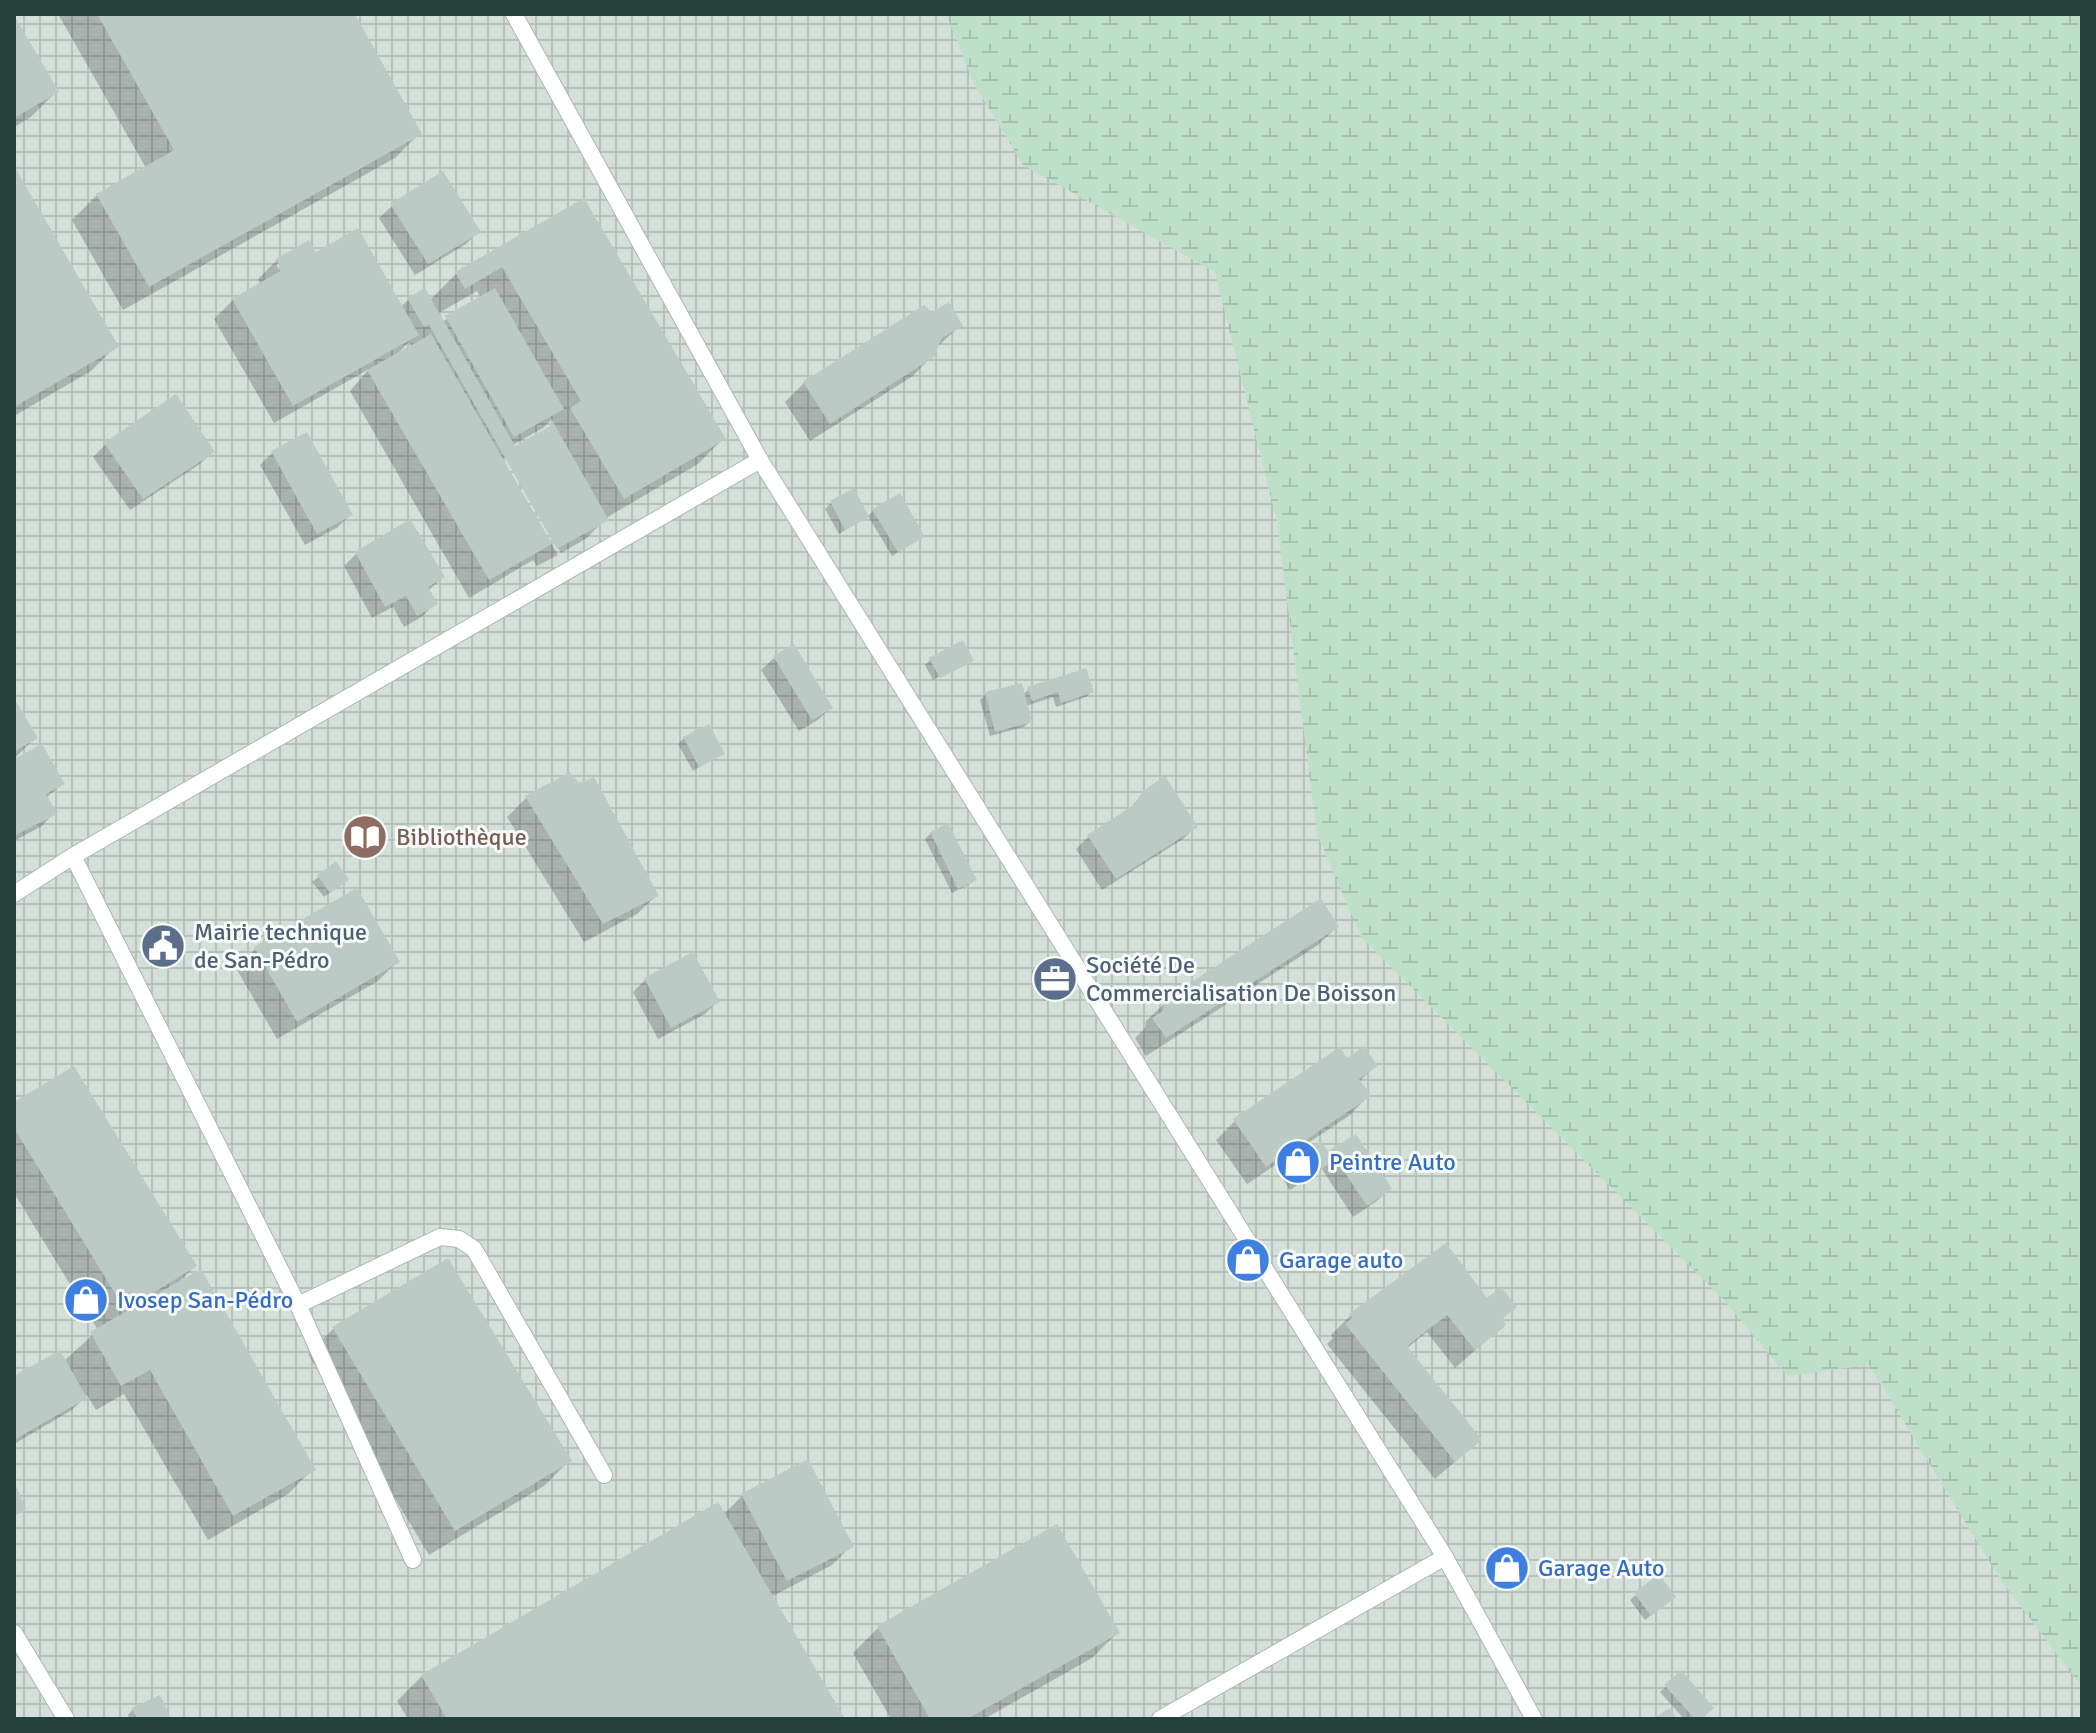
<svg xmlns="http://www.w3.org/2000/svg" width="2096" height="1733" viewBox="0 0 2096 1733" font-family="Signika,sans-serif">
	<defs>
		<pattern id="industrial-grid" width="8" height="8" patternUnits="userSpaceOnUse" patternTransform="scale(2)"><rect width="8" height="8" fill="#d4dfda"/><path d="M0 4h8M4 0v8" fill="none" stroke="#b6c1bc"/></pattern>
		<pattern id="wetland-marsh" width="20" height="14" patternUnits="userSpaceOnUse" patternTransform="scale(2)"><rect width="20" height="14" fill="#bfe0c8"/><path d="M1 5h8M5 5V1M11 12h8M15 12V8" fill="none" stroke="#a4c1ad"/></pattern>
	</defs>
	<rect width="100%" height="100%" fill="#e6efeb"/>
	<!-- industrial -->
	<polygon fill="url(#industrial-grid)" points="14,14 1228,14 2082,1286 2082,1719 14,1719"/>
	<!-- wetland -->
	<polygon fill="url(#wetland-marsh)" points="946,14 2082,14 2082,1687 2000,1579 1869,1365 1787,1376 1724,1300 1361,937 1317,834 1277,522 1215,272 1023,165 974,84"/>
	<!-- shadow -->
	<g fill="#0003" fill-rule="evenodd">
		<polygon points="58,14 352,14 420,133 395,158 123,310 72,220 97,195 146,168"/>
		<polygon points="14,19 56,92 31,117 14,127"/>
		<polygon points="14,170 116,346 91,371 14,416"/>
		<path d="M584,201L723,439L698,464L606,518L587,538L561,553L507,458H502L558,555L537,566L533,560L469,598L350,391L369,369L274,423L214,319L233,300L261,285L258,279L277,260L315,255L401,307L408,300H430L456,274ZM276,264H281L285,280ZM477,291L481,298L442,322L437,314ZM409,342L412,347L398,353ZM552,419L555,426L515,448L513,445L543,428Z"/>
		<polygon points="392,206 479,231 466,244 415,275 379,218"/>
		<polygon points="931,314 961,325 936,348 932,356 913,376 810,441 785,402 804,383"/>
		<polygon points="106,444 212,452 200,464 130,510 93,457"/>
		<polygon points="272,453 350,515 338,527 305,545 260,465"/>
		<polygon points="831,503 867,517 839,534 825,509"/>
		<polygon points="874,510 923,536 892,556 868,516"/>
		<polygon points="357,553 443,577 428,591 435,603 423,616 404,627 393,607 372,618 344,566"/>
		<polygon points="793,646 831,708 818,720 799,731 761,670 774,658"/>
		<polygon points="931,659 967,662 933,680 925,665"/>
		<polygon points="1029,689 1091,692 1086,697 1056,707 1053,697 1026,706 1030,721 1024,727 990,736 980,700 986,694 1023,695"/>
		<polygon points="14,702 36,737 14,759"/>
		<polygon points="684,738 722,753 693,771 678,744"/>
		<polygon points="14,761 62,784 46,798 54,813 42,826 14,841"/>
		<polygon points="1144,792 1195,827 1183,839 1102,890 1076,849 1088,837 1127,812"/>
		<polygon points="526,798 656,896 637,914 584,942 507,817"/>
		<polygon points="931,833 974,880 968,885 952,893 925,839"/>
		<polygon points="336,864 341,885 324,897 312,882"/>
		<polygon points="1337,927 1318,945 1146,1056 1135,1038 1145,1028 1146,1021 1166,1002"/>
		<polygon points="175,944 151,965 145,958 150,952"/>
		<polygon points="255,949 397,962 378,981 277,1039 236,968"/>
		<polygon points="1038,965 1063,989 1058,995 1044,1001 1032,971"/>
		<polygon points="645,980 717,1002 705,1014 658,1039 633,992"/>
		<polygon points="1347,1060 1375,1066 1359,1082 1368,1096 1350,1115 1247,1184 1216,1140 1235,1121"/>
		<polygon points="14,1104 195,1266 177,1284 313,1469 288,1494 208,1540 124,1394 96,1410 87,1395 72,1410 14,1444 14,1378 64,1361 98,1330 14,1193"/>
		<polygon points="1332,1152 1389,1189 1377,1201 1353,1217 1322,1169 1290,1190 1279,1173 1284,1167 1328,1156"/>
		<polygon points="1446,1246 1486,1301 1514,1307 1501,1320 1503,1326 1455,1368 1427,1332 1406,1349 1480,1440 1435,1479 1327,1344 1333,1338 1331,1335 1350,1316"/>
		<polygon points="447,1261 569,1461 544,1486 429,1555 308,1354 333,1329"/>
		<polygon points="743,1495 851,1546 832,1565 771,1597 843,1719 408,1719 397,1701 422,1676 723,1515"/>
		<polygon points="1522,1552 1517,1573 1520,1578 1504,1590 1493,1574"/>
		<polygon points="1658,1577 1668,1602 1645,1620 1630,1600"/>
		<polygon points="878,1628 1117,1633 1092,1658 984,1719 891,1719 853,1653"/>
		<polygon points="1681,1673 1700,1719 1684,1719 1660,1692"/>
		<polygon points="133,1709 169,1719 129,1719 128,1715"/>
	</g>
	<!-- building -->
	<g fill="#bbcac4">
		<polygon points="97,14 355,14 422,134 149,287 96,194 174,150"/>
		<polygon points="14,15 59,92 14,118"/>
		<polygon points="14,166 119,347 14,407"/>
		<polygon points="443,171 481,232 428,264 390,204"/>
		<polygon points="584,198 726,439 624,499 570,408 581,401 502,267 465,289 455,272"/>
		<polygon points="358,228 419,335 293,406 232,299 282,270 276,259 309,240 316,252"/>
		<polygon points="425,288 515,446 554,424 609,520 557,549 429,325 424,327 407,298"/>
		<polygon points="495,288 564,409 514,437 445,316"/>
		<polygon points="949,302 963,326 942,338 934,357 830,424 803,382 924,305 932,312"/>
		<polygon points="431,334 552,544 489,580 367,370"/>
		<polygon points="176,394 215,452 143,499 104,443"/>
		<polygon points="307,432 353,515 317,534 271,451"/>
		<polygon points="854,488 869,517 845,530 830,501"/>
		<polygon points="900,493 925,537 898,552 872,509"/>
		<polygon points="410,519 445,577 428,587 438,604 417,616 406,596 385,607 355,552"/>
		<polygon points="963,640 974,661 940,678 929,658"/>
		<polygon points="794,644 833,708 812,720 773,656"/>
		<polygon points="1086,668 1094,692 1061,703 1058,692 1032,701 1027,687"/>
		<polygon points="1022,683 1032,722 995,732 985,692"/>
		<polygon points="14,698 38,738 14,752"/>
		<polygon points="709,724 725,754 699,767 683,737"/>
		<polygon points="42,744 65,784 46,794 57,814 14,836 14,759"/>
		<polygon points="570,772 579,783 594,777 659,896 603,924 525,796"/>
		<polygon points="1165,776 1198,827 1116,879 1087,835 1135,804 1143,791"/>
		<polygon points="948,823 977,880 958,889 930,832"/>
		<polygon points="336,861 349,880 330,893 317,875"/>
		<polygon points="357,888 400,962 297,1022 254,947"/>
		<polygon points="1321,898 1339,927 1166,1038 1152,1018 1163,1011 1164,1000"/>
		<polygon points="174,929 184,939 157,961 149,951"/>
		<polygon points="693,952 720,1002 671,1028 644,978"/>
		<polygon points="1053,957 1066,990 1050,996 1037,963"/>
		<polygon points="1364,1046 1378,1066 1359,1079 1371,1096 1266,1167 1233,1119 1340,1047 1347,1058"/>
		<polygon points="74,1066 197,1266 125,1310 14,1128 14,1102"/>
		<polygon points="1356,1134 1392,1189 1367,1206 1330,1150"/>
		<polygon points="1321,1141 1334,1161 1296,1185 1283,1166"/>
		<polygon points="1446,1243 1487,1298 1501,1287 1517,1307 1502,1319 1506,1324 1504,1327 1475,1350 1447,1315 1407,1346 1482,1440 1455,1462 1345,1324 1352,1318 1349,1314"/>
		<polygon points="448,1258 572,1461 455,1531 332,1327"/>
		<polygon points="201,1269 316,1470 233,1516 150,1370 121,1386 90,1332"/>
		<polygon points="60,1350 87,1398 14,1440 14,1376"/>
		<polygon points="808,1459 854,1547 787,1581 741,1494"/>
		<polygon points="14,1481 26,1510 16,1515 14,1511"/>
		<polygon points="718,1502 845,1719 447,1719 421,1675"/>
		<polygon points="1057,1524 1120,1633 967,1719 930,1719 877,1626"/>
		<polygon points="1523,1550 1531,1563 1519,1572 1523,1578 1511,1586 1498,1567"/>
		<polygon points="1659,1574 1676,1597 1651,1616 1634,1593"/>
		<polygon points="1681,1670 1714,1708 1702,1719 1695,1719 1664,1685"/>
		<polygon points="160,1695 171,1719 137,1719 132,1708"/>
		<polygon points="1670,1708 1677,1719 1652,1719"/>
	</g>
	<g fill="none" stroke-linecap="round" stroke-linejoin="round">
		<!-- service casing -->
		<g stroke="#a8b8b2" stroke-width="18">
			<g id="service">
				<polyline points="514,14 760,460 1445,1557 1534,1719"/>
				<polyline points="73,856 298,1305 413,1560"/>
				<polyline points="14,894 73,856 760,460"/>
				<polyline points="298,1305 440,1237 459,1239 474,1249 604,1475"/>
				<polyline points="14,1633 66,1719"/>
				<polyline points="1160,1719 1445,1557"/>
			</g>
		</g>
		<!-- service -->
		<use href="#service" stroke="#fff" stroke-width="16"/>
	</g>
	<!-- icons -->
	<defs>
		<g id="library-disc" transform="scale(2.3)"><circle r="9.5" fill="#8d6e63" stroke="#f7fbf9"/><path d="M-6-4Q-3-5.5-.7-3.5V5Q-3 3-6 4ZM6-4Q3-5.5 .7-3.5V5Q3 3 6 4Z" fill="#fff"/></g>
		<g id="civic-disc" transform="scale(2.3)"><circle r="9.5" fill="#5c6f8a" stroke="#f7fbf9"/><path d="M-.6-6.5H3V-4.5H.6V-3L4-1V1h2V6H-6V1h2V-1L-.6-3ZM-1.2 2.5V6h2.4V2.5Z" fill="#fff"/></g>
		<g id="office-disc" transform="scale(2.3)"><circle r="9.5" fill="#5c6f8a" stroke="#f7fbf9"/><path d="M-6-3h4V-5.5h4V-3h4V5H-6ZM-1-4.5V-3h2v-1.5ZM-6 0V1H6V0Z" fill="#fff"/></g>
		<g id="shop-disc" transform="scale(2.3)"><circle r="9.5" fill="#3f7fe0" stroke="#f7fbf9"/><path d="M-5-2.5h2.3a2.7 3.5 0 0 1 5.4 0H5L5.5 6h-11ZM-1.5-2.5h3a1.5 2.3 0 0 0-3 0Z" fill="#fff"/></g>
	</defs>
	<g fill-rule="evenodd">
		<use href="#library-disc" x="365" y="837"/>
		<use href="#civic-disc" x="163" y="946"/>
		<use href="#office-disc" x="1055" y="979"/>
		<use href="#shop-disc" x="1298" y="1162"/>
		<use href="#shop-disc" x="1248" y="1260"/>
		<use href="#shop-disc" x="86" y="1300"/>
		<use href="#shop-disc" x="1507" y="1568"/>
	</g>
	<g text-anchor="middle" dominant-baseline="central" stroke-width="6" stroke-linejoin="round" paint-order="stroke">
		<!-- education labels -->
		<g font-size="24" fill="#785e54" stroke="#f7fbf9" text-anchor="start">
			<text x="396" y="837">Bibliothèque</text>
		</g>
		<!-- service labels -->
		<g font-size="24" fill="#4e5e75" stroke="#f7fbf9" text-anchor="start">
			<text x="194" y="932">Mairie technique<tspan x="194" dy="28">de San-Pédro</tspan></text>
			<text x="1086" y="965">Société De<tspan x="1086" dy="28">Commercialisation De Boisson</tspan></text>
		</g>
		<!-- shop labels -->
		<g font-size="24" fill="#366cbe" stroke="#f7fbf9" text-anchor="start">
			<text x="1329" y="1162">Peintre Auto</text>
			<text x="1279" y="1260">Garage auto</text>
			<text x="117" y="1300">Ivosep San-Pédro</text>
			<text x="1538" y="1568">Garage Auto</text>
		</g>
	</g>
	<!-- border -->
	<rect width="2096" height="1733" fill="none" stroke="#24423a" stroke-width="32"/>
</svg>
